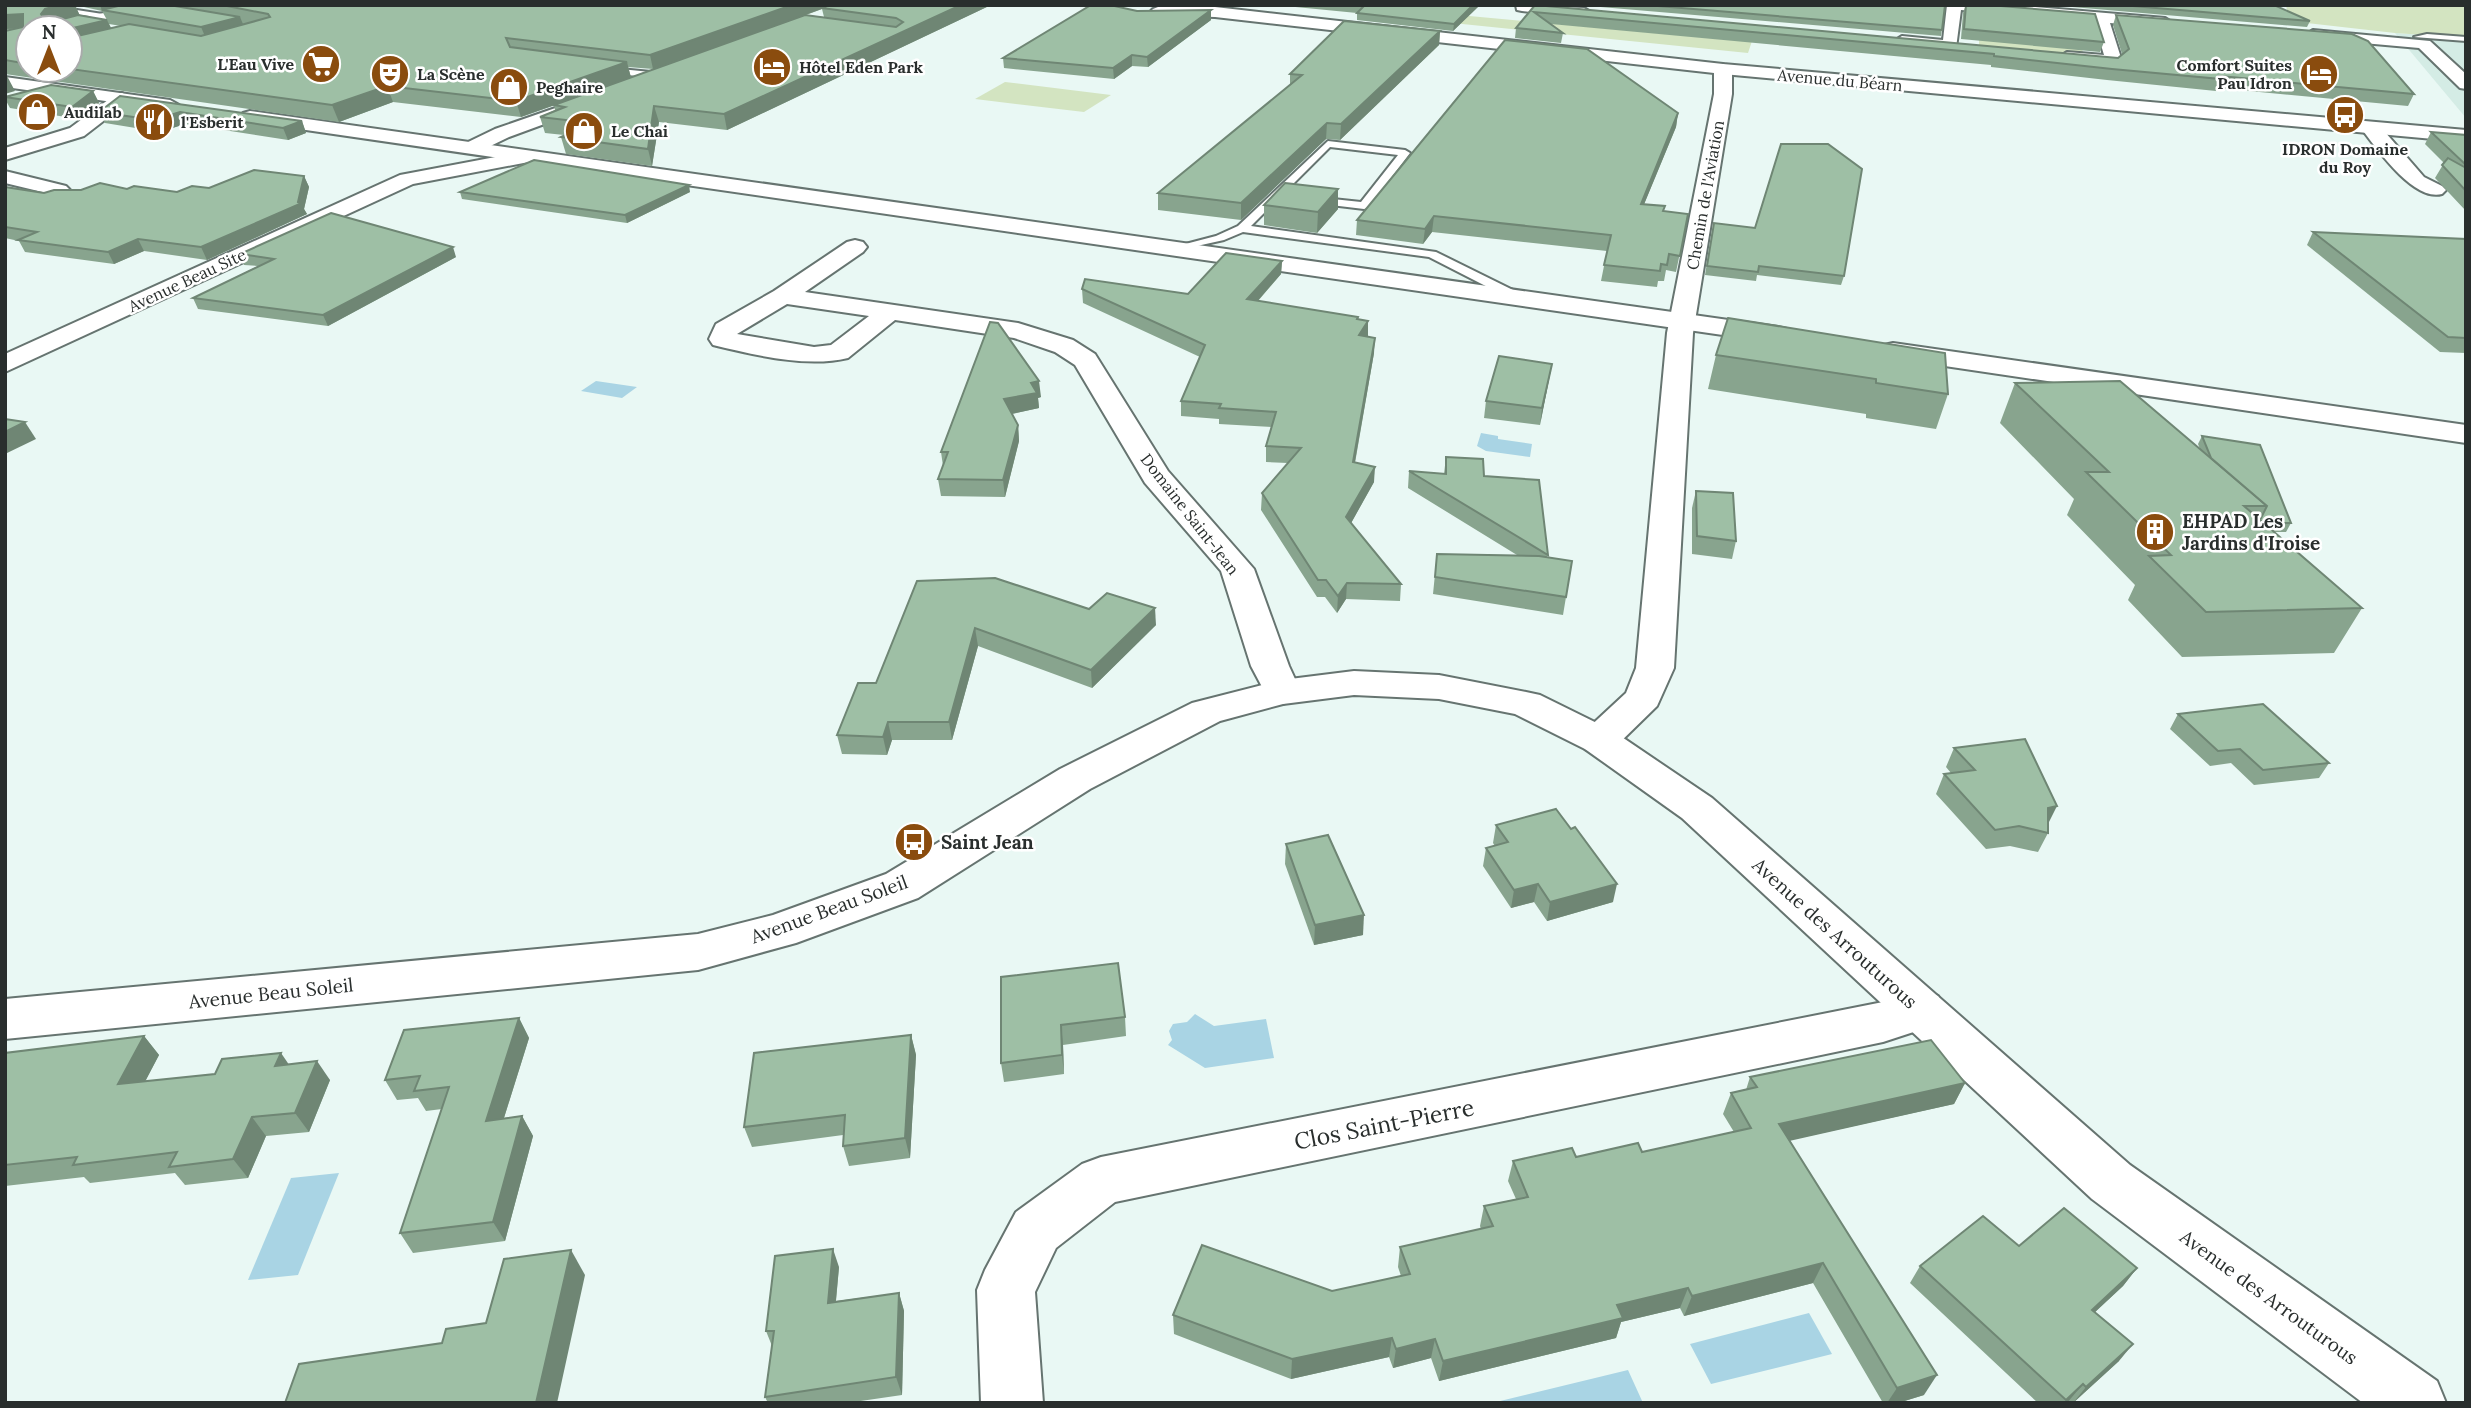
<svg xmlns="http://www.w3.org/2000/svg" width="2471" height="1408" viewBox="0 0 2471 1408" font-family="Lora,serif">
	<rect width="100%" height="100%" fill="#e9f8f4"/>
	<!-- built -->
	<polygon fill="#d4ece5" points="2395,33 2466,38 2466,118"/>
	<!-- green -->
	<g fill="#d3e4c1">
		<polygon points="2286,5 2466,5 2466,38 2395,33 2289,21"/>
		<polygon points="1437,13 1742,41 1752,41 1748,53 1423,20"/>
		<polygon points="1979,39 2081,46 2084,55 1979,46"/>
		<polygon points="1005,82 1111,95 1084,112 975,99"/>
	</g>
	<!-- water -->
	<g fill="#a9d4e4">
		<polygon points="596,381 637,387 622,398 581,391"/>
		<polygon points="1481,433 1498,436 1498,439 1532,444 1530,457 1486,451 1477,446"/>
		<polygon points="1195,1014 1214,1026 1266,1019 1274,1058 1205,1068 1168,1045 1172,1040 1169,1031 1173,1024 1187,1022"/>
		<polygon points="339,1173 298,1275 248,1280 291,1178"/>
		<polygon points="1809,1313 1832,1354 1711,1384 1690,1344"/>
		<polygon points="1628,1370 1643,1403 1496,1402"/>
	</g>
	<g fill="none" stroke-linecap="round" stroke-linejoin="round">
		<!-- service casing -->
		<g stroke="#667470" stroke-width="4">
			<g id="service">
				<polygon points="51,6 109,15 113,17 109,19 48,10"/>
				<polygon points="2427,34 2466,37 2466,41 2414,37"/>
				<polygon points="600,67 661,73 665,76 661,79 603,72"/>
				<polygon points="1328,141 1405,150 1410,153 1368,208 1364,209 1314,203 1309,200 1314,197 1361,202 1398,155 1330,147 1251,226 1436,252 1521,294 1521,300 1513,300 1429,257 1243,232 1224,240 1174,251 1174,247 1216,236 1238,226"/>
			</g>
		</g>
		<!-- minor casing -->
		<g stroke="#667470" stroke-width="4">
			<g id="minor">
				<polygon points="138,5 166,5 164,8 70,30 50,28 52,25"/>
				<polygon points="1516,5 1584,8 1592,13 1584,18 1522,11 1517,10"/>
				<path d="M1947,5H2012L2165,18L2173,23L2165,28L2110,23L2122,61C2114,69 2067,65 2059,57L2067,52L2104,55L2094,21L1961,10L1956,48L1896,44L1894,41L1902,36L1943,40Z"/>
				<polygon points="2313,30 2430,41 2466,74 2466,89 2460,88 2419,48 2307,38 2305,35"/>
				<polygon points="1723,64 1732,69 1732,94 1693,333 1674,668 1657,706 1613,749 1599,753 1585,749 1579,740 1585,731 1626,693 1636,668 1667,333 1714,94 1714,69"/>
				<polygon points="122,93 131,98 128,102 84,136 5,160 5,148 70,128 116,94"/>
				<polygon points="590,96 596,97 599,101 596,105 509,137 478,152 464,152 461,148 464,144 495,129"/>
				<path d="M2371,122L2378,124L2424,177L2442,186L2446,190L2442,194C2414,202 2377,149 2361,128Z"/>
				<polygon points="527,151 534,153 537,157 534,161 413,184 5,372 5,354 400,175"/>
				<polygon points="5,171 66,186 70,190 66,194 59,196 5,183"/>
				<path d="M855,240L863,242L867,247L863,252L805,292L1018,323L1073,340L1095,354L1168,471L1254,569L1289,666L1301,692L1295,700L1282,704L1269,700L1251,666L1221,571L1145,483L1075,365L1055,352L1014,338L895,320L848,358C806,368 755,355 713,345L709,339L716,324L774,291L847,242ZM787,304L869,316L831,345L814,347L737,334Z"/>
				<polygon points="1921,991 1938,996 1945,1010 1938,1024 1883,1042 1115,1202 1056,1248 1035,1292 1043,1403 981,1403 977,1290 985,1270 1016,1212 1082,1164 1101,1157 1883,1002"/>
			</g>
		</g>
		<!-- tertiary casing -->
		<g stroke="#667470" stroke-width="4">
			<g id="tertiary">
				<polygon points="1158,7 1215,7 1723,64 2466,130 2466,142 1723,74 1215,17 1153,15 1150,12 1153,9"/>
				<polygon points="1354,671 1439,675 1526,692 1540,695 1613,731 1712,798 2130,1165 2437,1381 2446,1403 2363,1403 2092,1199 1682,818 1585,749 1515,714 1439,699 1354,695 1283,704 1220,721 1090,789 918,898 796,943 698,970 5,1039 5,999 698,934 773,915 886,874 1060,769 1192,703 1282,680"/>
			</g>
		</g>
		<!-- secondary casing -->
		<g stroke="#667470" stroke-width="4">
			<g id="secondary">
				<polygon points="5,77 170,100 179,105 170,110 5,87"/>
				<polygon points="250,111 1778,327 1787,329 1791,335 1787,341 1778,343 243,121 241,117 243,113"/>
				<polygon points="1893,343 2466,425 2466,443 1884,357 1880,351 1884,345"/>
			</g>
		</g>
		<!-- service -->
		<use href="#service" fill="#fff" fill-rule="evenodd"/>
		<!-- minor -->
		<use href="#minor" fill="#fff" fill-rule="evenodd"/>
		<!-- tertiary -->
		<use href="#tertiary" fill="#fff" fill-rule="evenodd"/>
		<!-- secondary -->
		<use href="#secondary" fill="#fff" fill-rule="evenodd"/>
	</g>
	<!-- wall -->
	<g fill="#88a48e" fill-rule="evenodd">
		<path d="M5,5H991L727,130L659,122L652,166L566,154L561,137L564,135L545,133L540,117L555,110L554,105L586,94L521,117L393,102L339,122L5,74V31L16,29L5,30ZM75,5L102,11L107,20L80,16ZM822,9L824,17L806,15ZM109,24L121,26L111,28ZM28,28H70V70H28ZM628,67L653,69L631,77Z"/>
		<polygon points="1275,5 1480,5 1453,31 1357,20 1357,13"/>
		<polygon points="1535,5 2118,58 2122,54 2113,25 2116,15 2414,94 2408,106 2218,88 2216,91 2107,80 1991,67 1991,65 1551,24 1563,33 1561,43 1515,38 1516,28"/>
		<polygon points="1577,5 1945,5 1941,36"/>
		<polygon points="1966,5 2104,42 2100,52 1961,39 1963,13"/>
		<polygon points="2049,5 2274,5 2310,21 2307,27"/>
		<polygon points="1137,11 1211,20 1148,67 1132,66 1114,79 1004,68 1003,58"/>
		<polygon points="1440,31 1439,45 1340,140 1326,139 1241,220 1158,210 1158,193 1290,85 1290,74"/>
		<polygon points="93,91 99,103 78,119 10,108 5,99 5,96"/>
		<polygon points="120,96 302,121 306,133 288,140 185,124 160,132 105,123 99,112"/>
		<polygon points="1678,113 1676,127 1644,204 1664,211 1688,214 1676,272 1666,270 1664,281 1658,281 1657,287 1601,281 1607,251 1432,232 1423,244 1356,235 1357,220"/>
		<polygon points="2431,132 2466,135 2466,211 2435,178 2444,163 2425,144"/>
		<polygon points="304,176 309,187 304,209 307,214 207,260 144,251 114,264 25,252 19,241 5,238 5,187 44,193 127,189 177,192"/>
		<polygon points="460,192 690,192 627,223 462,199"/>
		<polygon points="1264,205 1338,209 1317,233 1264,225"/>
		<polygon points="1712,232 1844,276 1841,285 1757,275 1756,281 1705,275"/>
		<polygon points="2313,232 2466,239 2466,353 2440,352 2307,245"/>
		<polygon points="240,254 456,257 328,326 198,309 193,298 258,266 244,265"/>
		<polygon points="1282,261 1281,274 1258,301 1358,317 1358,320 1368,336 1367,337 1374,353 1355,463 1374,482 1351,523 1401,584 1400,601 1346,599 1337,613 1325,597 1317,597 1261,510 1262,493 1288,463 1266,462 1266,446 1272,427 1219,424 1219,419 1181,416 1181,401 1200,357 1083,303 1082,289 1188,294"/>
		<polygon points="1728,318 1948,394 1936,429 1866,418 1866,414 1708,389 1716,355"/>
		<polygon points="990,322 1041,397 1038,398 1039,408 1012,414 1018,425 1019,441 1005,497 941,496 938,479 943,466 941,452"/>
		<polygon points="1552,364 1540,425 1484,418 1486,401"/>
		<polygon points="2015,383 2200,449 2198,444 2202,436 2291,523 2286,532 2273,532 2362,608 2334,653 2182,657 2128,600 2135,585 2067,515 2074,499 2000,423"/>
		<polygon points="1446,457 1484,476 1548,555 1547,557 1572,561 1563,615 1433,594 1437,554 1517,555 1408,488 1409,471 1444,474"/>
		<polygon points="1696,491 1736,541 1732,559 1692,554 1692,508"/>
		<polygon points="917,581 1089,609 1156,625 1092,688 978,646 952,740 892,740 887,755 842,754 837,735 876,683"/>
		<polygon points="2178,714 2329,763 2319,778 2254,785 2231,763 2210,766 2170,729"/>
		<polygon points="1954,748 2048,824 2048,833 2038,852 2010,846 1986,849 1936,794 1944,774 1951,773 1946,767"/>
		<polygon points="1496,825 1613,902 1547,921 1534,902 1511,908 1483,866 1486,848 1495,846 1493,843"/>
		<polygon points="1286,844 1363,935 1314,945 1285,864"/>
		<polygon points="1001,977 1125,1017 1126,1036 1063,1045 1064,1074 1004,1082 1001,1063"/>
		<polygon points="519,1018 529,1038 504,1118 522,1116 533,1136 505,1241 413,1253 400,1233 442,1109 426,1111 418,1098 397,1100 385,1080"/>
		<polygon points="911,1035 916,1055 910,1158 849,1166 843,1146 843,1135 752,1147 744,1127"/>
		<polygon points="144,1036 159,1055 145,1081 215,1074 290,1065 330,1080 309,1132 266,1136 248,1178 185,1185 175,1173 90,1183 84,1177 5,1186 5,1053"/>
		<polygon points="1750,1077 1965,1083 1954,1104 1790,1140 1924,1395 1898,1403 1883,1403 1813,1283 1684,1316 1680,1308 1621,1322 1616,1338 1439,1381 1431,1358 1393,1368 1389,1357 1291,1379 1174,1334 1173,1315 1332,1291 1401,1276 1398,1267 1400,1247 1481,1229 1480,1226 1484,1206 1516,1199 1508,1181 1513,1161 1642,1152 1734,1132 1723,1114 1731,1093 1746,1090"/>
		<polygon points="2019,1246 2137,1268 2123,1286 2095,1312 2119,1361 2073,1403 2069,1401 2067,1403 2038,1403 1910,1283 1920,1266"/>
		<polygon points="839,1267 836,1301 899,1293 904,1311 902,1395 847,1403 768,1403 765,1397 772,1346 766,1331"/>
	</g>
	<!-- shaded-wall -->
	<g fill="#6f8674">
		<polygon points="60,5 75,5 80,16 47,28 41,14 45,9"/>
		<polygon points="100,5 125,5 102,11"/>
		<polygon points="792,5 833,5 653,69 650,55"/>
		<polygon points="961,5 991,5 727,130 724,114"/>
		<polygon points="1473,5 1480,5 1453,31 1454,24"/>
		<polygon points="1211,10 1211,20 1148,67 1147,57"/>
		<polygon points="23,14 28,28 5,29 5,15"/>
		<polygon points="240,17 246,31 207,41 201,27"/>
		<polygon points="107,20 114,34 80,42 73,28"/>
		<polygon points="1440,31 1439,45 1340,140 1341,124"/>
		<polygon points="1132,55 1132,66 1114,79 1113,68"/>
		<polygon points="627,62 631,78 521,117 516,101"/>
		<polygon points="5,76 7,76 15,91 5,94"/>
		<polygon points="387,86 393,102 339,122 332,105"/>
		<polygon points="93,91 99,103 78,119 72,107"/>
		<polygon points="654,106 659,122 652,166 648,149"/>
		<polygon points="180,112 185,124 160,132 154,120"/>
		<polygon points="1678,113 1676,127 1638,219 1641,204"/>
		<polygon points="302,121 306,133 288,140 283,128"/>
		<polygon points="1327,123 1326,139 1241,220 1241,203"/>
		<polygon points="304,176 309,187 304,209 307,214 207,260 201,247 298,202"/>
		<polygon points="689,185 690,192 627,223 625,215"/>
		<polygon points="1338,189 1338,209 1317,233 1318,212"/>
		<polygon points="1434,216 1432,232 1423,244 1425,229"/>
		<polygon points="138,239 144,251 114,264 108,252"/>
		<polygon points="453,247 456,257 328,326 323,315"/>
		<polygon points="1282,261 1281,274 1247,313 1247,299"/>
		<polygon points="1368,321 1368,336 1358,350 1359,335"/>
		<polygon points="1375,338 1374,353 1352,478 1353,462"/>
		<polygon points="1552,364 1549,380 1540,425 1542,408"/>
		<polygon points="1039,381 1041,397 1038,398 1039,408 1006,415 1004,399 1031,383"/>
		<polygon points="25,422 36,439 5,454 5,432"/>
		<polygon points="1018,425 1019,441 1005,497 1003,480"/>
		<polygon points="1375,467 1374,482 1345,534 1346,517"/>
		<polygon points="1347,583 1346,599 1337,613 1338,596"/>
		<polygon points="1155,608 1156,625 1092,688 1091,670"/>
		<polygon points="975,628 978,646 952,740 949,722"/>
		<polygon points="888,722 892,740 887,755 883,737"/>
		<polygon points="2057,806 2047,826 2048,808"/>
		<polygon points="1538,884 1534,902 1511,908 1514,890"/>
		<polygon points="1617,884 1613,902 1547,921 1550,902"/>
		<polygon points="1364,915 1363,935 1314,945 1315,925"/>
		<polygon points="519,1018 529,1038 497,1140 486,1121"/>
		<polygon points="1061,1025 1063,1045 1064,1074 1062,1055"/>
		<polygon points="911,1035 916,1055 910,1158 905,1138"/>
		<polygon points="144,1036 159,1055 134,1103 118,1084"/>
		<polygon points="281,1053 294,1072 275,1066"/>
		<polygon points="317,1061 330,1080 309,1132 295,1113"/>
		<polygon points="1965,1083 1954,1104 1771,1145 1779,1124"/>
		<polygon points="522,1116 533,1136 505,1241 493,1222"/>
		<polygon points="252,1117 266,1136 248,1178 233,1159"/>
		<polygon points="833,1249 839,1267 834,1320 828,1303"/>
		<polygon points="571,1250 585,1275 557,1403 536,1403"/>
		<polygon points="1823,1263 1813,1283 1684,1316 1692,1296"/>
		<polygon points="2137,1268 2123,1286 2079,1327 2092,1310"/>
		<polygon points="1688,1288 1680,1308 1621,1322 1616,1338 1439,1381 1443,1361 1617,1305"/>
		<polygon points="899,1293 904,1311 902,1395 896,1377"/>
		<polygon points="1392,1338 1389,1357 1291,1379 1292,1359"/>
		<polygon points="1435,1339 1431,1358 1393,1368 1396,1349"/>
		<polygon points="2133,1344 2119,1361 2073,1403 2086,1387"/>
		<polygon points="1937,1375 1924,1395 1898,1403 1887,1403 1897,1388"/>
		<polygon points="2083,1384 2067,1403 2064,1403 2066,1400"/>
	</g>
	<!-- building -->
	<g fill="#9ebfa5" stroke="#6f8674" stroke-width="2">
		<polygon points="5,5 60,5 45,9 41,14 43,17 63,19 78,15 107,20 73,28 28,28 28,64 5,60 5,31 23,27 23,14 5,15"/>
		<polygon points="122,5 169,5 240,17 201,27 102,10"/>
		<polygon points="222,5 792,5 650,55 506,38 510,47 627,62 516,101 387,86 332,105 70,69 70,37 73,37 129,24 201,36 270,17 268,14"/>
		<polygon points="830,5 961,5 724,114 654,106 648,149 561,137 592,123 540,117 565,107 554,105 805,15 896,27 903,22 896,18 822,8"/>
		<polygon points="1091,5 1110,5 1137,11 1211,10 1147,57 1132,55 1113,68 1003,58"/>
		<polygon points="1355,5 1473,5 1454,24 1357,13 1364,6"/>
		<polygon points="1535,5 2118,58 2129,49 2116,15 2352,34 2368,41 2414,94 2219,76 2221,79 2112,69 1994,56 1994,54 1534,12 1563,33 1516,28"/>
		<polygon points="1646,5 1945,5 1942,30"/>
		<polygon points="1966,5 1989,5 2095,14 2104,42 1964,29"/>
		<polygon points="2121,5 2274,5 2310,21"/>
		<polygon points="1344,21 1440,31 1341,124 1327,123 1241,203 1158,193 1302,75 1290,74"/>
		<polygon points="1505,40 1587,49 1678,113 1641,204 1665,206 1663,211 1688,214 1680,256 1669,254 1667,265 1661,264 1660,271 1604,265 1611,235 1434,216 1425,229 1357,220"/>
		<polygon points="51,85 93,91 72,107 5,97"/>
		<polygon points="120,96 302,121 283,128 180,112 154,120 99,112"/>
		<polygon points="2431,132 2466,135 2466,165"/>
		<polygon points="1781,144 1828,144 1862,169 1844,276 1759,266 1758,272 1707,266 1714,223 1755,228"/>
		<polygon points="2448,158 2466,168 2466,191 2442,165"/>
		<polygon points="534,160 689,185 625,215 460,192"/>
		<polygon points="254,170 304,176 298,202 302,203 201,247 138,239 108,252 18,240 37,232 5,227 5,187 44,193 54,190 81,190 100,183 127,189 134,186 177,192 192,186 209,188"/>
		<polygon points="1285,183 1338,189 1318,212 1264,205"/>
		<polygon points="331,213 453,247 323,315 193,298 274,259 240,254"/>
		<polygon points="2313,232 2466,239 2466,338 2448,337"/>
		<polygon points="1226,253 1282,261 1247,299 1358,317 1357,319 1368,321 1359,335 1375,338 1353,462 1375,467 1346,517 1401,584 1347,583 1338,596 1326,580 1318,580 1262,493 1301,448 1266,446 1276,412 1219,408 1221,404 1181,401 1205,345 1082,289 1085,279 1188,294"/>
		<polygon points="1728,318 1945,353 1948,394 1876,383 1876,379 1716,355"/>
		<polygon points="990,322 998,323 1039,381 1031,383 1037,393 1004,399 1018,425 1003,480 938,479 948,452 941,452"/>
		<polygon points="1499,356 1552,364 1542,408 1486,401"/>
		<polygon points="2120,381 2267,506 2244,506 2362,608 2206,612 2149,556 2171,555 2086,472 2109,472 2015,383"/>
		<polygon points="5,419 25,422 5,432"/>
		<polygon points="2202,436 2260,445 2291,523 2263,523 2260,520 2267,506 2211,458"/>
		<polygon points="1446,457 1483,459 1484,476 1539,480 1548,555 1409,471 1446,474"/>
		<polygon points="1696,491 1733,493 1736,541 1697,536"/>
		<polygon points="1437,554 1539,556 1572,561 1566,597 1435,577"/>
		<polygon points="995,578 1089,609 1107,593 1155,608 1091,670 975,628 949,722 888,722 883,737 837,735 858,683 876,683 917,581"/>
		<polygon points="2263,704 2329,763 2263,770 2240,749 2218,751 2178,714"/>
		<polygon points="2025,739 2057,806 2048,808 2048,833 2019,826 1995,830 1944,774 1975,770 1954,748"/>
		<polygon points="1556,809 1571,829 1575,827 1617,884 1550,902 1538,884 1514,890 1486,848 1508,842 1496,825"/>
		<polygon points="1328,835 1364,915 1315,925 1286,844"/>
		<polygon points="1118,963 1125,1017 1061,1025 1062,1055 1001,1063 1001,977"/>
		<polygon points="519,1018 486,1121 522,1116 493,1222 400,1233 449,1087 414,1091 420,1076 385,1080 404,1030"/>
		<polygon points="911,1035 905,1138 843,1146 845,1115 744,1127 754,1053"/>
		<polygon points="144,1036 118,1084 215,1074 222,1059 281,1053 275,1066 317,1061 295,1113 252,1117 233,1159 169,1167 177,1152 73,1165 77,1157 5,1165 5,1053"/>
		<polygon points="1931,1040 1965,1083 1779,1124 1937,1375 1897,1388 1823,1263 1692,1296 1688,1288 1617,1305 1623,1318 1443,1361 1435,1339 1396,1349 1392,1338 1292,1359 1173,1315 1202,1245 1332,1291 1410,1274 1400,1247 1493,1226 1484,1206 1528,1197 1513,1161 1572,1148 1576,1157 1638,1143 1642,1152 1751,1128 1731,1093 1757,1087 1750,1077"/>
		<polygon points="2064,1208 2137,1268 2092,1310 2133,1344 2086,1387 2083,1384 2066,1400 1920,1266 1983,1216 2019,1246"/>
		<polygon points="833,1249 828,1303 899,1293 896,1377 765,1397 774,1331 766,1331 775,1256"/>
		<polygon points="571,1250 536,1403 285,1403 299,1364 442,1343 446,1329 486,1323 504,1259"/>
	</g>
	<!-- icons -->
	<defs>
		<g id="supermarket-disc" transform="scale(2.0125)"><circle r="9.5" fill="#8a4c0e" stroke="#fff"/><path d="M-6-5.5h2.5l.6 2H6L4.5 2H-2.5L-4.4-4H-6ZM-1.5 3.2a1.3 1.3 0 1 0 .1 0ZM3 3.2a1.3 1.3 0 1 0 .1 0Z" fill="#fff"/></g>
		<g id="hotel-disc" transform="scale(2.0125)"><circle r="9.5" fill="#8a4c0e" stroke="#fff"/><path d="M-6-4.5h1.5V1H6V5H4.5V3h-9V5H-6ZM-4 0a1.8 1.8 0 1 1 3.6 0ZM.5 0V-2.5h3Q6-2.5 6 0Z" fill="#fff"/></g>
		<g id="theatre-disc" transform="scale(2.0125)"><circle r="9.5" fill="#8a4c0e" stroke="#fff"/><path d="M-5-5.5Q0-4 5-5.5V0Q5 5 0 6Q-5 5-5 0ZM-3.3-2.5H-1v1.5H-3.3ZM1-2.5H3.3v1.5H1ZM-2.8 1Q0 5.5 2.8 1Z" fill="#fff"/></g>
		<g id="shop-disc" transform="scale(2.0125)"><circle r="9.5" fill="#8a4c0e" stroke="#fff"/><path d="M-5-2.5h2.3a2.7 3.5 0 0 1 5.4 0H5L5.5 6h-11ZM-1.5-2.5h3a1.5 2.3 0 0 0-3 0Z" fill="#fff"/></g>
		<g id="bus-disc" transform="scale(2.0125)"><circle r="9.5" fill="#8a4c0e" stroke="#fff"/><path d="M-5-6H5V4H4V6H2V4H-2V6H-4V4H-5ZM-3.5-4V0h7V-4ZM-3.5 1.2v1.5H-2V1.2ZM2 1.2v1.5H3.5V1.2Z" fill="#fff"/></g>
		<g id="restaurant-disc" transform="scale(2.0125)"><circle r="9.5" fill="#8a4c0e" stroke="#fff"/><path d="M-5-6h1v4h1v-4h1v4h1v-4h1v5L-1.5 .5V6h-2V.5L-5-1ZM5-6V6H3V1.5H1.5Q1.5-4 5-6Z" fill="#fff"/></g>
		<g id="building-disc" transform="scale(2.0125)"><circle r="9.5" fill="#8a4c0e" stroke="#fff"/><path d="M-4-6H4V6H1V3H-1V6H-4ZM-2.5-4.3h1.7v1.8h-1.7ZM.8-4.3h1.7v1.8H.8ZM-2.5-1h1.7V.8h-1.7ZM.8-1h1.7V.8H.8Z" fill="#fff"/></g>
	</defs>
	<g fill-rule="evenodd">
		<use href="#supermarket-disc" x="321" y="64"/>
		<use href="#hotel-disc" x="772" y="67"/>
		<use href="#theatre-disc" x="390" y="74"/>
		<use href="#hotel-disc" x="2319" y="74"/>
		<use href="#shop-disc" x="509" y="87"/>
		<use href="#shop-disc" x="37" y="112"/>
		<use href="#bus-disc" x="2345" y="115"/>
		<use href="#restaurant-disc" x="154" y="122"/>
		<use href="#shop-disc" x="584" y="131"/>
		<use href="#building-disc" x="2155" y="532"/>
		<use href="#bus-disc" x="914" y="842"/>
	</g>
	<g text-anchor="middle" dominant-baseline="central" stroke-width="5" stroke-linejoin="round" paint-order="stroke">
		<!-- far-poi labels -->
		<g font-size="16" font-weight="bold" fill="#292e2d" stroke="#fff" text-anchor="start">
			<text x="294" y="64" text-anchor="end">L'Eau Vive</text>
			<text x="2292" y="65" text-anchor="end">Comfort Suites<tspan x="2292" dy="18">Pau Idron</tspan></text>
			<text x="799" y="67">Hôtel Eden Park</text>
			<text x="417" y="74">La Scène</text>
			<text x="536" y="87">Peghaire</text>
			<text x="64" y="112">Audilab</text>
			<text x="181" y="122">l'Esberit</text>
			<text x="611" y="131">Le Chai</text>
			<text x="2345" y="149" text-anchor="middle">IDRON Domaine<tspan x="2345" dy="18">du Roy</tspan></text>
		</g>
		<!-- far-street labels -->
		<g font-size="16" fill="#292e2d" stroke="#fff">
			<text transform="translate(1840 80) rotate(5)">Avenue du Béarn</text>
			<text transform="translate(1705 195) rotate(-80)">Chemin de l'Aviation</text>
			<text transform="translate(187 280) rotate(-25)">Avenue Beau Site</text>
			<text transform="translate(1190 514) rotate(52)">Domaine Saint-Jean</text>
		</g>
		<!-- poi labels -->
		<g font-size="19" font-weight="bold" fill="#292e2d" stroke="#fff" text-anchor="start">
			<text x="2182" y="521">EHPAD Les<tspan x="2182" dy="22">Jardins d'Iroise</tspan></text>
			<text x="941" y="842">Saint Jean</text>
		</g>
		<!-- street labels -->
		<g font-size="19" fill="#292e2d" stroke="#fff">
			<text transform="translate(829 909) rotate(-20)">Avenue Beau Soleil</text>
			<text transform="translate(1835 933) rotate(42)">Avenue des Arrouturous</text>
			<text transform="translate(271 993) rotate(-6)">Avenue Beau Soleil</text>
			<text transform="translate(2269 1297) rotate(36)">Avenue des Arrouturous</text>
		</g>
		<!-- near-street labels -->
		<g font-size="23" fill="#292e2d" stroke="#fff">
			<text transform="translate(1384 1124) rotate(-11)">Clos Saint-Pierre</text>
		</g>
	</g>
	<!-- border -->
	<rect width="2471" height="1408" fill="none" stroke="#292e2d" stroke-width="14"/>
	<!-- north arrow -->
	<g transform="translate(49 49)"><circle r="33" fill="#ffffff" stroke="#a9abab" stroke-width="2"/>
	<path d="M0-5L12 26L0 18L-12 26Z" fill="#8a4c0e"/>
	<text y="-10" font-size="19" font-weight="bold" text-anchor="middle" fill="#292e2d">N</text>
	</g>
</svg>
